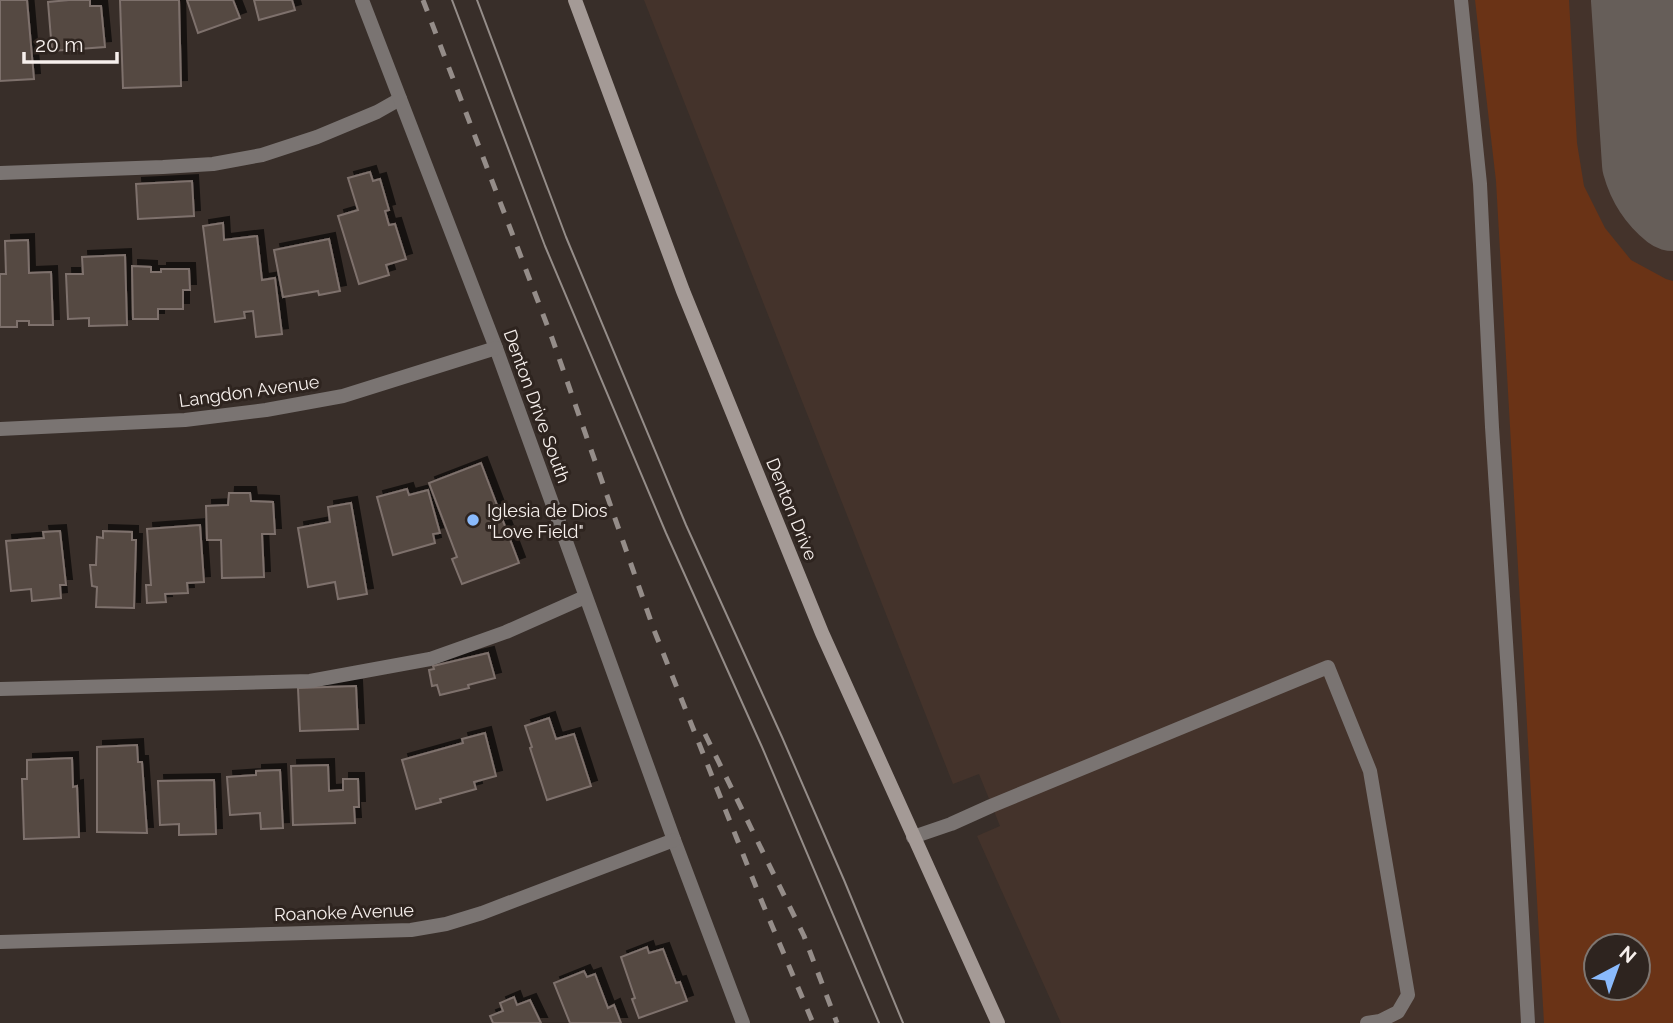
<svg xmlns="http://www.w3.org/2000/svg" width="1673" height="1023" viewBox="0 0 1673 1023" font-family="Raleway,sans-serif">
	<defs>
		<filter id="shadow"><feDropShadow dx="6" dy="-6" stdDeviation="0" flood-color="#0009"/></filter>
	</defs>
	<rect width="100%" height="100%" fill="#382e29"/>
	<!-- built -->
	<path fill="#44332b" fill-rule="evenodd" d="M644,0H1673V1023H1061L977,836L1000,826L979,774L953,784ZM1596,946H1638V988H1596Z"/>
	<!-- green -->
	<path fill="#6a3316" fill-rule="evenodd" d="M1475,0H1569L1577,143L1584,186L1605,228L1631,260L1666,279L1673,281V1023H1544L1496,181ZM1596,946H1638V988H1596Z"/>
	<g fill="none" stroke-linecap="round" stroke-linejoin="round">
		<!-- taxiway -->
		<path stroke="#665e59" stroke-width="82" d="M1632,0L1643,164C1648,182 1658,198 1673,210"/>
	</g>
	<!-- building -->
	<g fill="#544843" stroke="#7e716c" stroke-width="2" filter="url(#shadow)">
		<polygon points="0,0 27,0 34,79 0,81"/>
		<polygon points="69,0 90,0 90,6 101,6 105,47 52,51 48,2"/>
		<polygon points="120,0 179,0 181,86 123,88"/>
		<polygon points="187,0 233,0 240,18 198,33"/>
		<polygon points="254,0 292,0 295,10 259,20"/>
		<polygon points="370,172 373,181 380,179 389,210 385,211 389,225 395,224 406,259 386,265 389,275 359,284 338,216 358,210 348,178"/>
		<polygon points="192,181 194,216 138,219 136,184"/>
		<polygon points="223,223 224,240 257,236 262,280 275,278 282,334 256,337 253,311 244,312 245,318 215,322 203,226"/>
		<polygon points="329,239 340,291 319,295 318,291 283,297 274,250"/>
		<polygon points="28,240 29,273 51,272 53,325 29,325 29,321 17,321 17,327 0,327 0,274 6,274 5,241"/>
		<polygon points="125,255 127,325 89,326 89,318 68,319 66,274 83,274 82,257"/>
		<polygon points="132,266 151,267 151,272 161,272 161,269 189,269 190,290 183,290 183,309 158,309 158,319 133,319"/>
		<polygon points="481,463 519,563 462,584 452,559 457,557 429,483"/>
		<polygon points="407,489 409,495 428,490 440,533 433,534 435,543 393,555 377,497"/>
		<polygon points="229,493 250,493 251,501 273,502 275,534 262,534 264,577 222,578 221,540 207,540 206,506 228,505"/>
		<polygon points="351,503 367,594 338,599 335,582 308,587 298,528 330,522 328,507"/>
		<polygon points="200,525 204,582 187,583 188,593 165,594 166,602 147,603 146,585 151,585 147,529"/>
		<polygon points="60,531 66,585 60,585 61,598 32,601 31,589 11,591 6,541 44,538 43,532"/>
		<polygon points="103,531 132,532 132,540 136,540 134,608 96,607 97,587 92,586 90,565 96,565 97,537 103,538"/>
		<polygon points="488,653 495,678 468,685 469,688 440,695 437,685 432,686 429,670 434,669 433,666"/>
		<polygon points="356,686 358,729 300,731 298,688"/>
		<polygon points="549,718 556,739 574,734 591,786 547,800 530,748 532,747 525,726"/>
		<polygon points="485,733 496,776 474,782 476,789 440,799 441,802 416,809 402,760 463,743 462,739"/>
		<polygon points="137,745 138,762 142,762 147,833 97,832 97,747"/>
		<polygon points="72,758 73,787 77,786 79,837 24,839 22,779 27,779 27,760"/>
		<polygon points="328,765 329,791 343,790 343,779 358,779 359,807 354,807 355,823 293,825 291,766"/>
		<polygon points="280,770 283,828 261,829 260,813 230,815 227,777 256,775 256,771"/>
		<polygon points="214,780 216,834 179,835 179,824 160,825 158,781"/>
		<polygon points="647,947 649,953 663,949 676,983 680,982 687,1001 639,1018 632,999 635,998 621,957"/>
		<polygon points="584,971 587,977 595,974 608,1008 614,1005 621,1023 570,1023 554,983"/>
		<polygon points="514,997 517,1005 530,1000 541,1023 493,1023 490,1016 503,1011 500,1003"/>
	</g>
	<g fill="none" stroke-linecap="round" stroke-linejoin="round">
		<!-- service -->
		<g stroke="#7a7472" stroke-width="14">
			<polyline points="1461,0 1480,184 1492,427 1510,704 1528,1023"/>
			<polyline points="0,173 163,167 213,164 262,155 317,137 377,112 400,99"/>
			<polyline points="0,689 310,681 430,659 506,632 585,597"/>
			<polyline points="913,837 951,824 991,806 1328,667 1370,771 1408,995 1398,1012 1380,1021 1367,1023"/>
		</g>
		<!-- minor -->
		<g stroke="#7a7472" stroke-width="14">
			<polyline points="362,0 496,348 674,840 743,1023"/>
			<polyline points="0,429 185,420 266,410 343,396 496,348"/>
			<polyline points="0,942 411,930 446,924 482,913 674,840"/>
		</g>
		<!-- secondary -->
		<polyline stroke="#a49a96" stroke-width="14" points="575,0 683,291 822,633 998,1023"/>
		<!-- tram -->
		<g stroke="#958d89" stroke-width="2">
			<polyline points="452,0 545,246 666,533 762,747 879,1023"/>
			<polyline points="477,0 566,237 686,525 782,737 844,880 903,1023"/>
		</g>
		<!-- rail -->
		<g stroke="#958d89" stroke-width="5" stroke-dasharray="12 12" stroke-linecap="butt">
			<polyline points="423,0 552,338 654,630 762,902 813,1023"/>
			<polyline points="705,734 804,936 837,1023"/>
		</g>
	</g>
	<!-- markers -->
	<circle fill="#8abafc" stroke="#2e241f" stroke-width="2.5" cx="473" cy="520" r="7"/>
	<g text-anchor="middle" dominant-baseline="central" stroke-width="6" stroke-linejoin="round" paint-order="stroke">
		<!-- street labels -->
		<g font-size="18" fill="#f7f0ed" stroke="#2e241f">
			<text transform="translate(249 391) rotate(-8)">Langdon Avenue</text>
			<text transform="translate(537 406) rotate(70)">Denton Drive South</text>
			<text transform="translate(792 509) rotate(68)">Denton Drive</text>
			<text transform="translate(344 912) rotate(-2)">Roanoke Avenue</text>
		</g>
		<!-- poi labels -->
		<g font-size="18" fill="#f7f0ed" stroke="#2e241f" text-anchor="start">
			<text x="487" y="510">Iglesia de Dios<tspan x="487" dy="21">"Love Field"</tspan></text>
		</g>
	</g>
	<!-- north arrow -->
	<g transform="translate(1617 967) rotate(41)"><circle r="33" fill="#2e241f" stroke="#7e7671" stroke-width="2"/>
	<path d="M0-5L12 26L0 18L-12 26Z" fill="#8abafc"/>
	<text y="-10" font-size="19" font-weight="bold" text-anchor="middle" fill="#f7f0ed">N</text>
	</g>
	<!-- scale -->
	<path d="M24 52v10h93v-10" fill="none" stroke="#f7f0ed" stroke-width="3.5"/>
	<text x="35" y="52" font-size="21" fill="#f7f0ed" stroke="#2e241f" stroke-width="5" paint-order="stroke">20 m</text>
</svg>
